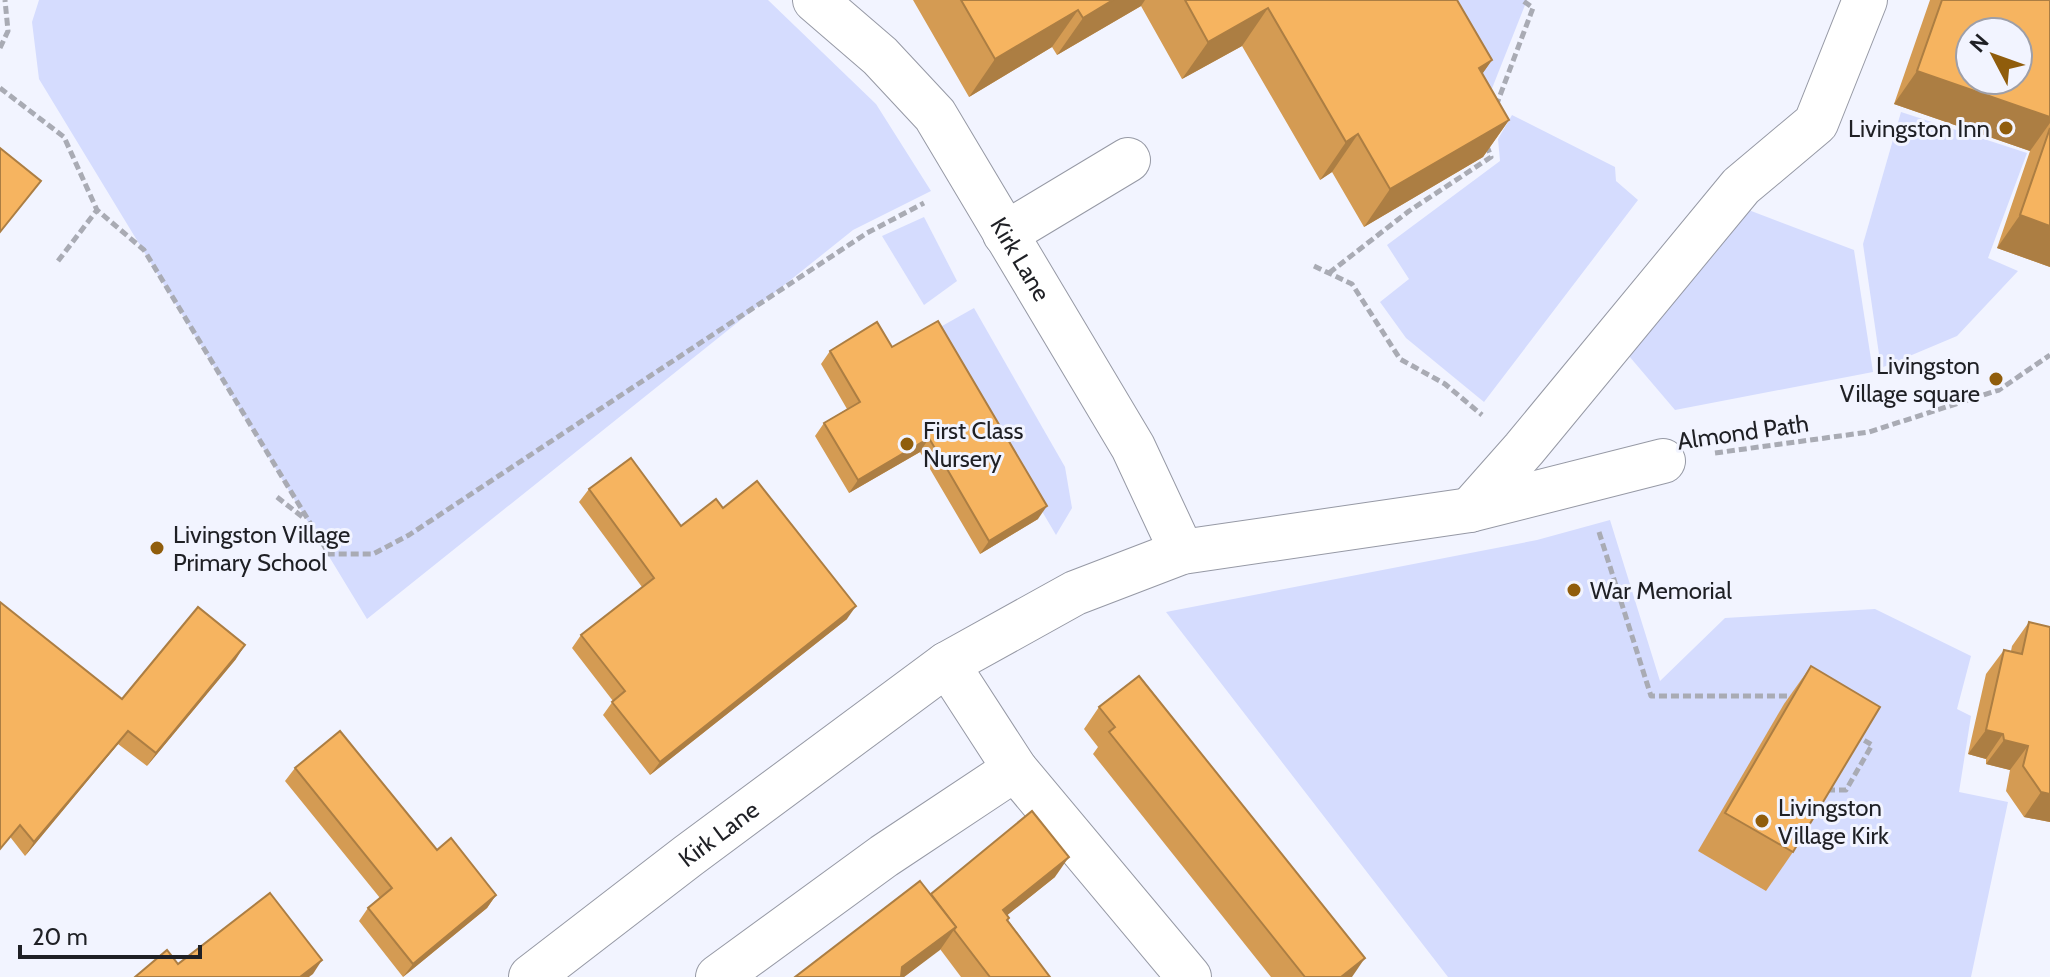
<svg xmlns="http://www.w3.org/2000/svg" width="2050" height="977" viewBox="0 0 2050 977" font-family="Cabin,sans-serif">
	<rect width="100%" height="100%" fill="#f2f4ff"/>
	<!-- green -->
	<g fill="#d5dcfe">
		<polygon points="39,0 768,0 876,104 931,191 853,230 367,619 39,79 32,22"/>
		<polygon points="1418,0 1527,0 1472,139"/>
		<polygon points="1901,112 2027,153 1988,258 2018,271 1957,336 1881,368 1863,244"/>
		<polygon points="1512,115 1615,167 1616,181 1638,200 1484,402 1406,338 1380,302 1409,279 1387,245 1500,161 1498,139"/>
		<polygon points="1746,209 1854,250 1873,372 1675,410 1629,356"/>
		<polygon points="924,217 957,281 924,305 882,236"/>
		<polygon points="974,308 1065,467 1072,508 1056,535 935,330"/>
		<polygon points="1610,520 1660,681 1725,618 1875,609 1971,656 1957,709 1971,716 1959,792 2008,802 1971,977 1448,977 1166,612 1537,540"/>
	</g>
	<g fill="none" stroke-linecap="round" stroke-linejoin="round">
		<!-- minor casing -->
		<g stroke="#9699a5" stroke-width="46">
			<g id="minor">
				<path id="s1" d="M815,0L880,56L935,115L1133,447L1182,552"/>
				<polyline points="1005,234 1128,160"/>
				<polyline points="1470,510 1524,449 1741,186 1816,123 1865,0"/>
				<polyline points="947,664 1015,769 1189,977"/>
				<path id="s2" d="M531,977L688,856L947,664L1075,593L1182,552L1470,510L1663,461"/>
				<polyline points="718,977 884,856 1015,769"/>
			</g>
		</g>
		<!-- path -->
		<g stroke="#a9abb4" stroke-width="5" stroke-dasharray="8 4" stroke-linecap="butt">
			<polyline points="0,48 8,31 5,0"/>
			<polyline points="0,88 64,137 97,210 144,250 329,554 373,554 409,535 867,233 924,203"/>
			<polyline points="1496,106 1533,8 1522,0"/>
			<polyline points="58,261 97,210"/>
			<polyline points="1314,266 1352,284 1400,359 1445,384 1482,415"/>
			<polyline points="1329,273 1409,211 1491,157 1487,146"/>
			<polyline points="1715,453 1869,432 1999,390 2050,355"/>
			<polyline points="277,497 305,519"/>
			<polyline points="1599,532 1651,696 1790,696 1794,698"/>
			<polyline points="1827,790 1846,790 1872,745 1857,736"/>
		</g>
		<!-- minor -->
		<use href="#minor" stroke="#fff" stroke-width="44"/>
	</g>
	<!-- wall -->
	<g fill="#d49b53">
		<polygon points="913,0 1457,0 1492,60 1482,74 1509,120 1483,157 1364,227 1332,172 1320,180 1242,46 1182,79 1141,6 1057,55 1052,47 969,97"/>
		<polygon points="1930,0 2050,0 2050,267 1997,248 2030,151 1894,104"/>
		<polygon points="892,347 1038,519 980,554 920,452 849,493 815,436 824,423 847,409 821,364 830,351"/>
		<polygon points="589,489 681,526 723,508 847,619 650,775 603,715 613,701 572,648 581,635 642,587 579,502"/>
		<polygon points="0,602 122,699 236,659 147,766 118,744 25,856 11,838"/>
		<polygon points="2029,622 2050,822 2024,817 2006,791 2010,770 1986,764 1986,759 1968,754 1986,674 2004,650 2011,651 2012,646"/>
		<polygon points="1811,666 1793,852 1766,891 1698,851 1784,704"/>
		<polygon points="1099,707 1352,977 1271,977 1093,754 1098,747 1084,729"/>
		<polygon points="295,768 437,850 496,895 487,908 403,977 359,921 368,908 380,898 285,781"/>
		<polygon points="1055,877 1007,915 1008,920 1050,977 961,977 940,949 904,977 931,894"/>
	</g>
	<!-- shaded-wall -->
	<g fill="#ac7e43">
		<polygon points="1113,0 1145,0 1141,6 1057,55 1083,18"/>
		<polygon points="1268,8 1242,46 1182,79 1208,42"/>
		<polygon points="1078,10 1052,47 969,97 995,59"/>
		<polygon points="1492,60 1466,97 1479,68"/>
		<polygon points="1917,71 2050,117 2050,123 2030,151 1894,104"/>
		<polygon points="1509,120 1483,157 1364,227 1390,189"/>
		<polygon points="1358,134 1332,172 1320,180 1346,142"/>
		<polygon points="2020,215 2050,226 2050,267 1997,248"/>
		<polygon points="929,438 920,452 849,493 858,480"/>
		<polygon points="1047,506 1038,519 980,554 989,541"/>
		<polygon points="856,606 847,619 650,775 660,762"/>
		<polygon points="245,645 236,659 147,766 156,753"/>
		<polygon points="1986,730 2003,734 1986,759 1968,754"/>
		<polygon points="128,731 118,744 25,856 34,842"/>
		<polygon points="2004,740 2028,746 2010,770 1986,764"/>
		<polygon points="2041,792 2050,794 2050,822 2024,817"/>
		<polygon points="1069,857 1055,877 990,929 1003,910"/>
		<polygon points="496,895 487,908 403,977 413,964"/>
		<polygon points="956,927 940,950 904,977 895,977 902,967"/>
		<polygon points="1365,958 1352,977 1341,977"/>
		<polygon points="322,960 313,974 309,977 300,977"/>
	</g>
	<!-- building -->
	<g fill="#f6b460" stroke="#ac7e43" stroke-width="2" fill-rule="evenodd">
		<polygon points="961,0 1113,0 1083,18 1078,10 995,59"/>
		<polygon points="1185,0 1457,0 1492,60 1479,68 1509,120 1390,189 1358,134 1346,142 1268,8 1208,42"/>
		<path d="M1942,0H2050V117L1917,71ZM1970,32H2018V80H1970Z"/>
		<polygon points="2050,128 2050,226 2020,215"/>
		<polygon points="0,148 41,181 0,232"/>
		<polygon points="938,321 1047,506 989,541 929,438 858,480 824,423 860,402 830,351 877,322 892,347"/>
		<polygon points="631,458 681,526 716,499 723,508 757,481 856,606 660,762 612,702 625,691 581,635 654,578 589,489"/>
		<polygon points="0,602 122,699 198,607 245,645 156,753 128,731 34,842 20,825 0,849"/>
		<polygon points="2029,622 2050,627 2050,794 2041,792 2023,766 2028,746 2004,740 2003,734 1986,730 2004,650 2022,654"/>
		<polygon points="1811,666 1880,707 1793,852 1725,813"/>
		<polygon points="1139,676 1365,958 1341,977 1305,977 1109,732 1115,727 1099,707"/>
		<polygon points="340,731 437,850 451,838 496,895 413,964 368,908 392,888 295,768"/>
		<polygon points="1032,811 1069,857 1003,910 1009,918 1007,920 1050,977 990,977 954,930 956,927 931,894"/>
		<polygon points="920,881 956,927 902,967 901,977 795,977"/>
		<polygon points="270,893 322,960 300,977 135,977 167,950 178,964"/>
	</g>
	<!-- markers -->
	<g fill="#905d0c" stroke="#f2f4ff" stroke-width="3">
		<circle cx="2006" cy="128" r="8"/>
		<circle cx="1996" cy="379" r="8"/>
		<circle cx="907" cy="444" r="8"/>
		<circle cx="157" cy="548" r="8"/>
		<circle cx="1574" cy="590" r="8"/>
		<circle cx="1762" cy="821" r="8"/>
	</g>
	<g text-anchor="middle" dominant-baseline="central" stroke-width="6" stroke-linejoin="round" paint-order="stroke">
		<!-- poi labels -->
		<g font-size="24" fill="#1f2025" stroke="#f2f4ff" text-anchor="start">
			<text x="1990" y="128" text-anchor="end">Livingston Inn</text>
			<text x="1980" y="365" text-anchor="end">Livingston<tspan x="1980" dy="28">Village square</tspan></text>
			<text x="923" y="430">First Class<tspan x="923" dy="28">Nursery</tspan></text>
			<text x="173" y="534">Livingston Village<tspan x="173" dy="28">Primary School</tspan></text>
			<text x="1590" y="590">War Memorial</text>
			<text x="1778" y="807">Livingston<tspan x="1778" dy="28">Village Kirk</tspan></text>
		</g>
		<!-- street labels -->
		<g font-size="24" fill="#1f2025" stroke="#f2f4ff">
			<text stroke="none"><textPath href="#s1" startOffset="334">Kirk Lane</textPath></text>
			<text transform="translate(1743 432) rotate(-8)">Almond Path</text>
			<text stroke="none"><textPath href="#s2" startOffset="236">Kirk Lane</textPath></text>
		</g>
	</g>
	<!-- north arrow -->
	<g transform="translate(1994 56) rotate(311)"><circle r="38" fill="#f2f4ff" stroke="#9e9fa8" stroke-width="2"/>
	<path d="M0-6L14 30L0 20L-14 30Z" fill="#905d0c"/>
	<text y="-12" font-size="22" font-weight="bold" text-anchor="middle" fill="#1f2025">N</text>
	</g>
	<!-- scale -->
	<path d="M20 945v12h180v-12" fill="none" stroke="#1f2025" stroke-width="4"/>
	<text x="32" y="945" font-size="24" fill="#1f2025" stroke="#f2f4ff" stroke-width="6" paint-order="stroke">20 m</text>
</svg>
